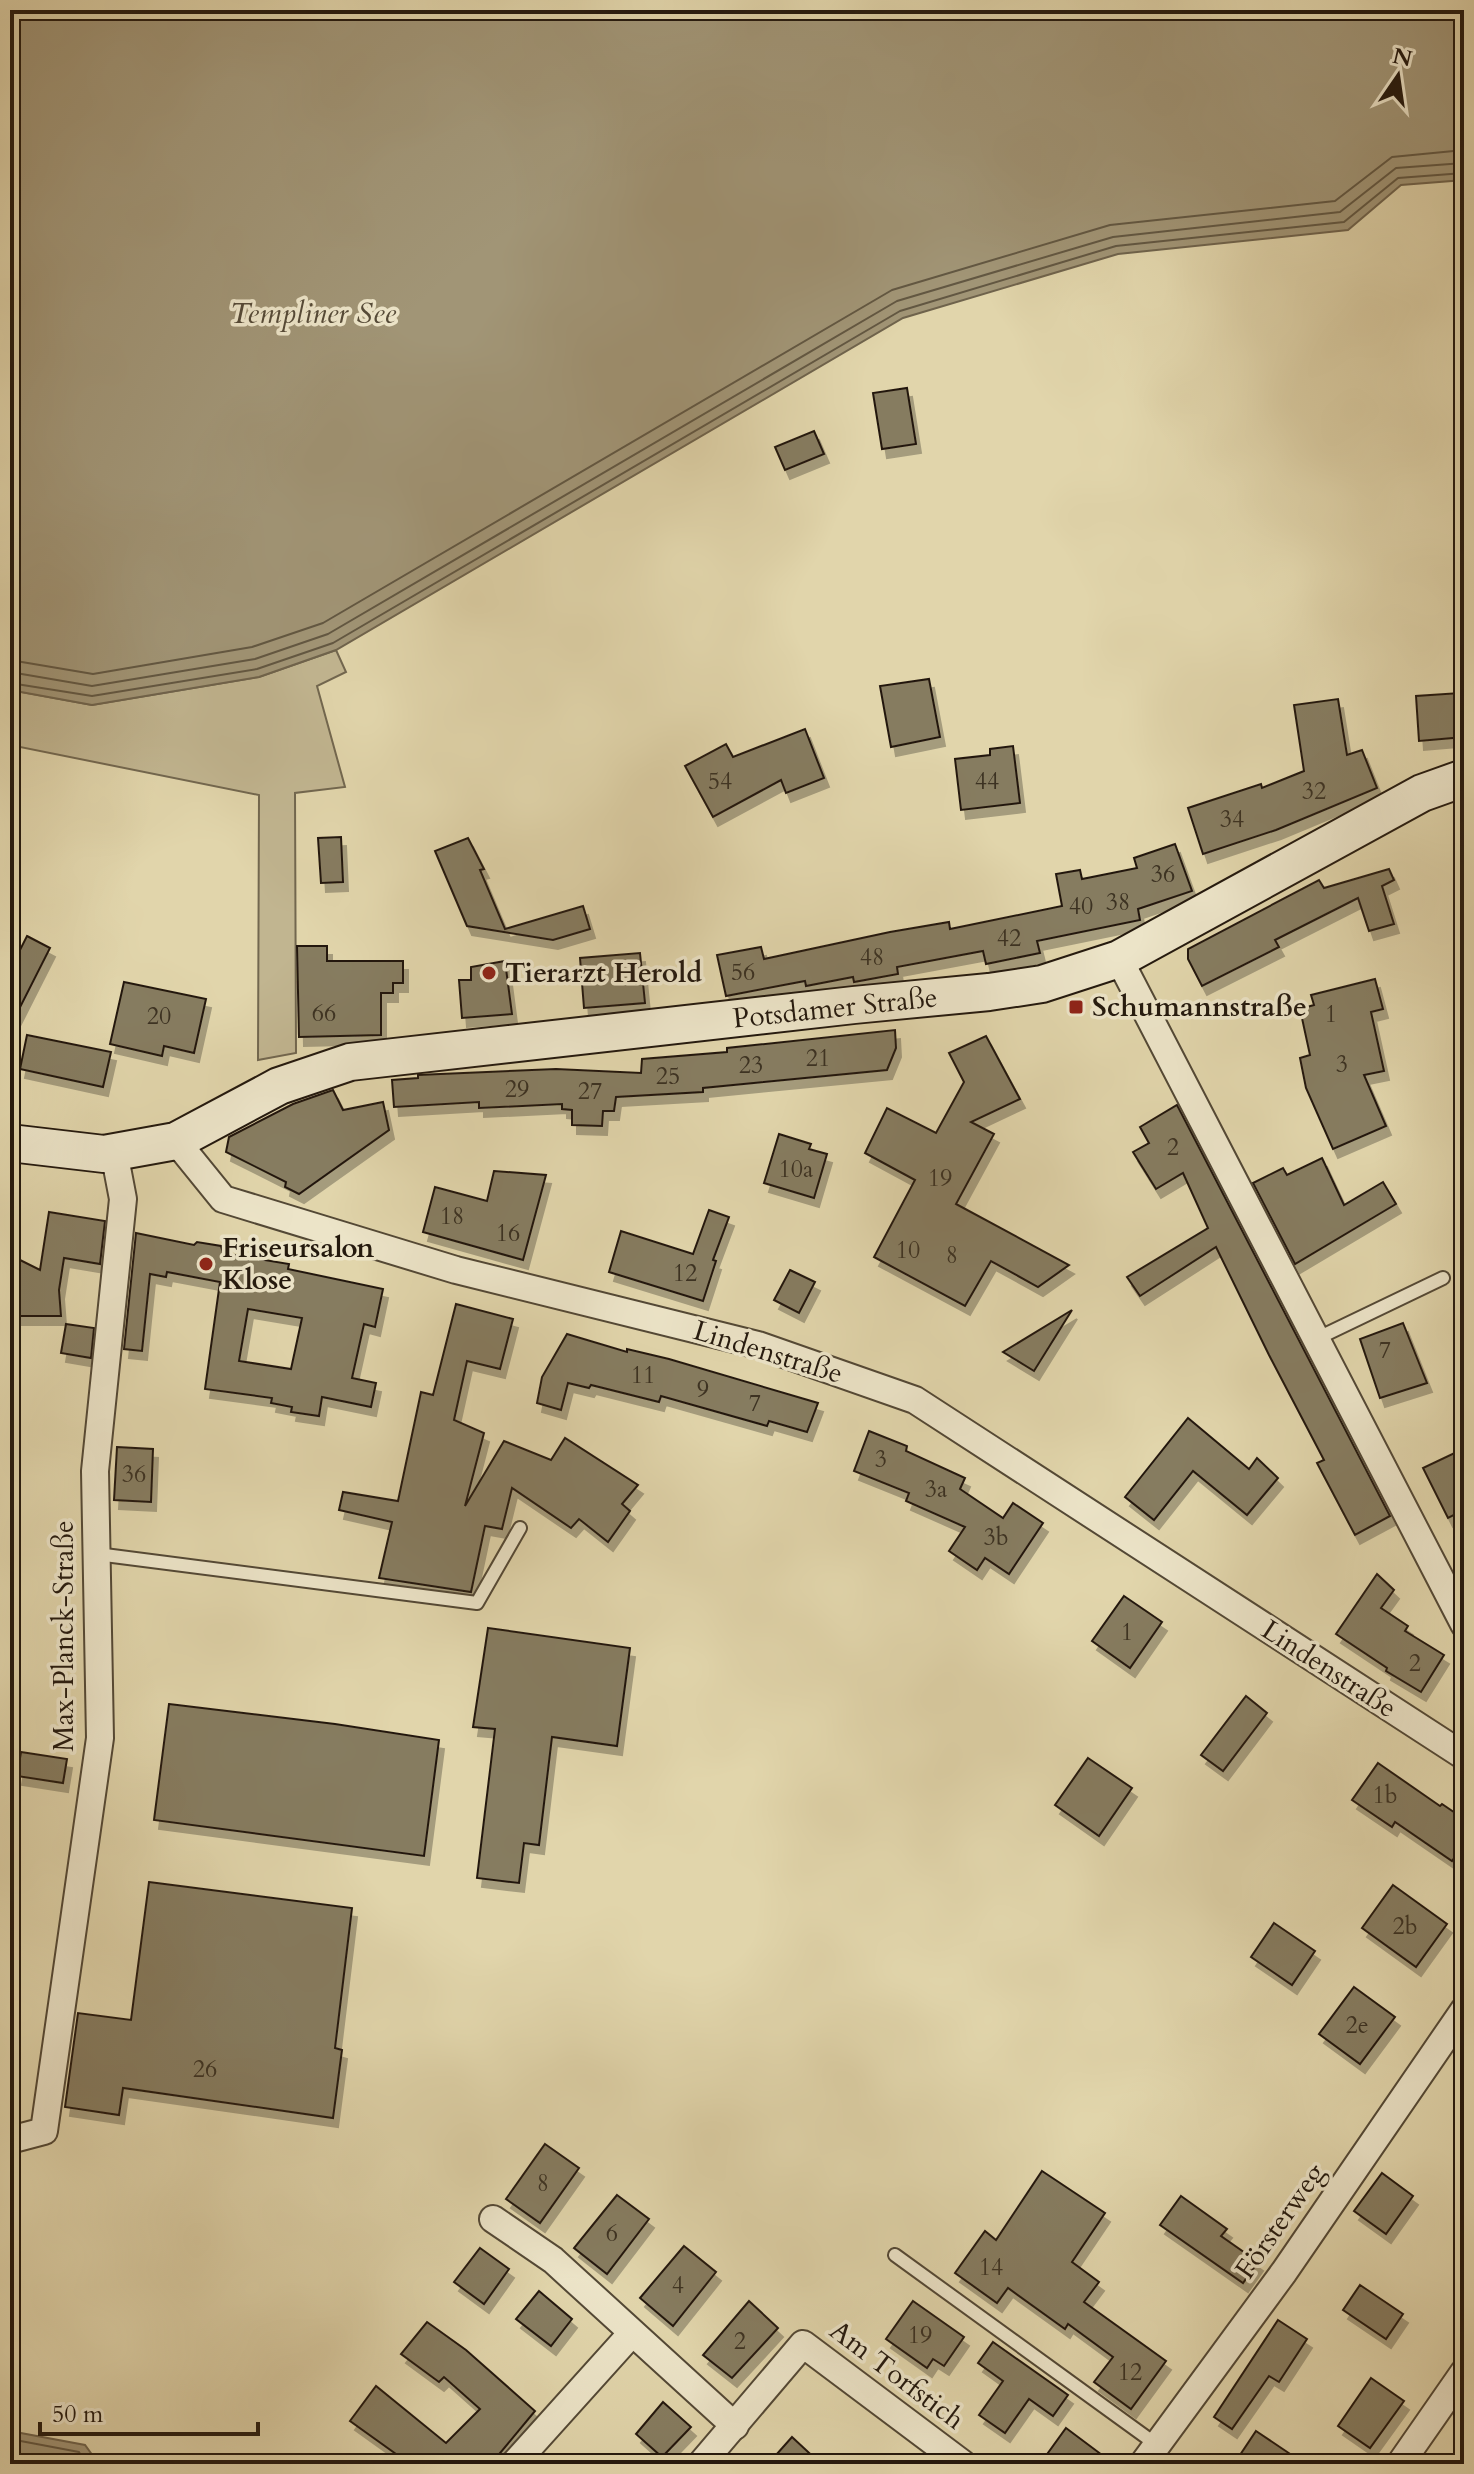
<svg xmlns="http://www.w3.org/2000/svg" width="1474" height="2474" viewBox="0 0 1474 2474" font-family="Cardo,serif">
	<defs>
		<filter id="shadow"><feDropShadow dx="5" dy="9" stdDeviation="0" flood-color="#0004"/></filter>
	</defs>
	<rect width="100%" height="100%" fill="#e1d5ab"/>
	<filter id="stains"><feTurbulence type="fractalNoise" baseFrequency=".0025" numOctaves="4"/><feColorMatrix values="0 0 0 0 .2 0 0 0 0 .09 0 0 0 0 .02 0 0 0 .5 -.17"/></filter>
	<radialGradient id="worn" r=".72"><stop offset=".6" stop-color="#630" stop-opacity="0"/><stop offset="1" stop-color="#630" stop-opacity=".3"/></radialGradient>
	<!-- green -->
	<polygon fill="#c1b590" stroke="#72674f" stroke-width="2" points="336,650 346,672 317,686 345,787 295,793 296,1053 258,1060 259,795 10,745 10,690 92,705 259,677"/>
	<!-- water -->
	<g fill="#a19576" stroke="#6f634c" stroke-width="2">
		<polygon points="10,10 1464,10 1464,180 1401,185 1348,230 1118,254 903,318 336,650 259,677 92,705 10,690"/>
		<polygon points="10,2431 85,2445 93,2456 93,2464 10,2464"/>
	</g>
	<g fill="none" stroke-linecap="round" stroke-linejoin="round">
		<!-- shore -->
		<g stroke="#625742" stroke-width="2">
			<polyline points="10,660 93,674 252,647 323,623 892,290 1110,225 1335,201 1392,157 1464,150"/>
			<polyline points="10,672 92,686 255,659 328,634 897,301 1113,237 1340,212 1396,168 1464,163"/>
			<polyline points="10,683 92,696 257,669 333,643 900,311 1116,246 1344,222 1398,178 1464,173"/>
			<polyline points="10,2439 79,2452 85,2464"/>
		</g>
	</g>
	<!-- building -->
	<g fill="#867b60" stroke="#24190e" stroke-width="2" fill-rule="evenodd" filter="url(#shadow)">
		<polygon points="907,388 916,444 882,449 873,393"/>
		<polygon points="814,431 824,454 785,470 775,447"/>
		<polygon points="929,679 940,737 891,747 880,686"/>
		<polygon points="1460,693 1464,737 1419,741 1416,696"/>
		<polygon points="1338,699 1347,755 1362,750 1377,788 1276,830 1203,854 1188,808 1261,784 1262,788 1304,771 1294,705"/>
		<polygon points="805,729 824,778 786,793 781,780 713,817 685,766 726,744 733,757"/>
		<polygon points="1013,746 1020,803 961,810 955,759 990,755 990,749"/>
		<polygon points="341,837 343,882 321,883 318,838"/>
		<polygon points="468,838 484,869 480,870 505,929 583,906 590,929 553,940 467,926 435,851"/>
		<polygon points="1175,844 1192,891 1138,909 1140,920 1037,941 1040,953 986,964 983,951 897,967 898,974 854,982 853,977 806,986 805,981 726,996 717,955 761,947 764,959 890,932 949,922 950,929 1062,906 1056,874 1080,870 1082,879 1137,868 1134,858"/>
		<polygon points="1389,869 1394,880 1382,886 1394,924 1369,931 1358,898 1275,940 1279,947 1202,986 1188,959 1188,949 1319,880 1324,888"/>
		<polygon points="27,936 50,948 10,1027 10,945 20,950"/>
		<polygon points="297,946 327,946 327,961 403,961 403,983 393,983 393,993 381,993 381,1035 299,1037"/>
		<polygon points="640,953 645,1003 584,1008 580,958"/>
		<polygon points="505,961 512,1014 462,1018 459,980 471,980 471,967"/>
		<polygon points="1375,979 1383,1009 1371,1012 1384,1071 1364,1075 1386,1126 1333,1149 1306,1088 1300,1058 1310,1055 1300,1009 1314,1005 1311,995"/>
		<polygon points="124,982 206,999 194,1053 164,1046 162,1056 110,1044"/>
		<polygon points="895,1030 896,1048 887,1070 703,1088 703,1092 616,1097 614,1111 603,1111 602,1126 572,1125 572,1110 562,1109 562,1104 479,1108 479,1102 394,1107 392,1080 418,1078 418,1075 556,1069 641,1073 642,1059 727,1052 727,1048"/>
		<polygon points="27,1035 111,1052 103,1087 20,1069"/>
		<polygon points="986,1036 1020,1099 971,1122 994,1134 956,1204 1069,1265 1038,1287 991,1261 965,1306 874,1257 915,1180 865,1153 887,1108 936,1133 964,1082 949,1053"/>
		<polygon points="333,1090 343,1110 383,1102 389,1130 299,1194 285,1187 286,1182 226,1152 229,1137 293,1104"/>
		<polygon points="1177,1105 1390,1516 1355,1535 1317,1463 1324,1460 1269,1355 1216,1247 1140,1296 1127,1277 1208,1228 1183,1173 1156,1189 1133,1152 1149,1143 1140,1127"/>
		<polygon points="779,1134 811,1144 809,1149 827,1154 814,1198 764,1183"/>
		<polygon points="1322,1158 1344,1205 1383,1182 1396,1204 1295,1264 1253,1183 1283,1168 1287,1175"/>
		<polygon points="494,1171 546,1175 523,1260 423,1232 435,1187 487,1201"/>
		<polygon points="709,1210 729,1217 713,1260 716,1261 703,1301 609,1272 621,1231 693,1254"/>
		<polygon points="49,1212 105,1221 100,1264 64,1258 59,1290 61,1316 14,1316 12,1256 40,1270"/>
		<path d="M136,1233L194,1245L197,1242L221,1246L223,1253L289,1264L288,1269L383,1289L375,1327L364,1324L352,1378L376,1383L371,1407L322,1397L319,1416L291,1412L292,1407L271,1403L272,1398L205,1389L220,1282L167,1272L166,1277L150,1274L142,1351L124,1349ZM248,1309L302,1318L291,1369L239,1361Z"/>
		<polygon points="790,1270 815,1282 799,1313 774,1300"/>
		<polygon points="456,1304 513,1319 500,1369 467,1361 454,1420 484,1433 465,1506 504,1441 551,1460 565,1438 638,1485 622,1504 630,1511 608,1542 579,1519 571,1528 512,1488 502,1529 485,1526 471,1592 379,1578 392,1522 339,1510 343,1492 398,1501 421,1392 433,1395"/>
		<polygon points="1072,1310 1034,1371 1003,1352"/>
		<polygon points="1403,1323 1427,1383 1380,1398 1360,1339"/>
		<polygon points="66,1324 94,1328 91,1358 61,1353"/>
		<polygon points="567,1334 627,1352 627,1349 669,1359 818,1403 807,1432 769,1421 767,1426 661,1396 659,1402 591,1385 589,1388 568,1383 561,1410 537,1403 542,1377"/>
		<polygon points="1188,1418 1249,1469 1257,1458 1278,1478 1247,1515 1193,1471 1154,1520 1125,1497"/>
		<polygon points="869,1431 907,1446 906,1451 965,1478 960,1489 1003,1518 1013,1503 1043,1523 1009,1574 985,1558 977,1570 949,1551 965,1527 906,1501 909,1493 854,1471"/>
		<polygon points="1464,1443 1464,1510 1448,1518 1423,1468 1459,1451"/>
		<polygon points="117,1447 153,1449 151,1502 114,1500"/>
		<polygon points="1377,1574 1394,1590 1381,1608 1408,1626 1405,1631 1444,1655 1421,1692 1386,1671 1387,1668 1336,1634"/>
		<polygon points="1124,1596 1162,1622 1130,1668 1092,1641"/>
		<polygon points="488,1628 630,1648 617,1746 552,1737 539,1845 524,1843 519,1883 477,1878 495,1729 473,1727"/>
		<polygon points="1246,1696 1267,1713 1223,1771 1201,1755"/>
		<polygon points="169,1704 335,1724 439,1740 424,1856 154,1820"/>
		<polygon points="21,1752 67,1759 63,1783 17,1776"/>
		<polygon points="1088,1758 1132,1788 1099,1836 1055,1805"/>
		<polygon points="1378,1763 1440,1806 1442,1804 1464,1819 1464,1844 1452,1861 1395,1822 1392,1827 1352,1800"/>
		<polygon points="149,1882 352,1908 335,2048 342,2050 333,2118 123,2088 119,2115 65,2107 78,2013 131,2020"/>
		<polygon points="1393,1885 1447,1924 1416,1967 1362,1928"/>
		<polygon points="1274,1923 1315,1951 1292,1985 1251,1957"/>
		<polygon points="1354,1987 1395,2017 1360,2064 1319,2034"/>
		<polygon points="545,2144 579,2168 540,2223 506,2199"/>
		<polygon points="1042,2171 1105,2213 1072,2262 1099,2282 1084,2302 1166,2361 1131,2409 1094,2382 1113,2357 1068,2324 1065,2329 1008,2288 997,2303 955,2273 985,2231 996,2240"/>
		<polygon points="1382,2173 1413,2196 1386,2234 1354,2211"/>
		<polygon points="617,2195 649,2219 607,2274 574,2248"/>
		<polygon points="1181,2196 1227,2229 1221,2236 1258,2262 1243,2283 1160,2225"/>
		<polygon points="684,2246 716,2272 673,2326 640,2298"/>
		<polygon points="480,2248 509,2269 484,2304 454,2282"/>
		<polygon points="1360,2285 1403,2314 1386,2339 1343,2310"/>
		<polygon points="539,2291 572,2319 551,2346 516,2319"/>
		<polygon points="749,2301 778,2328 732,2378 703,2355"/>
		<polygon points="913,2301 964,2337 944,2366 933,2359 927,2368 886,2339"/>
		<polygon points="1278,2320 1307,2339 1279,2382 1269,2376 1232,2429 1214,2417"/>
		<polygon points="427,2322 466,2350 535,2411 491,2464 410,2464 350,2421 376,2386 446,2443 480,2409 444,2377 439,2382 401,2354"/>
		<polygon points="993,2342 1068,2395 1053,2416 1029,2399 1005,2433 979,2415 1003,2381 978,2363"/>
		<polygon points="1371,2378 1404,2401 1370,2448 1338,2426"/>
		<polygon points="663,2402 691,2427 662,2457 636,2434"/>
		<polygon points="1066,2428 1114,2464 1040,2464"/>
		<polygon points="1256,2431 1305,2464 1234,2464"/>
		<polygon points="792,2437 821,2464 768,2464"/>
	</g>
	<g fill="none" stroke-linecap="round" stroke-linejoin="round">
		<!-- lane casing -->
		<g stroke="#534835" stroke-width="16">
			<g id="lane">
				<polyline points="1316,1339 1443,1278"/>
				<polyline points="97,1554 477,1603 520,1528"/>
				<polyline points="895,2255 1157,2445"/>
			</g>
		</g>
		<!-- street casing -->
		<g stroke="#534835" stroke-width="30">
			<g id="street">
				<polyline points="1119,959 1464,1624"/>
				<polyline points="176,1141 223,1199 456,1270 758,1345 915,1400 1464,1756"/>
				<polyline points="10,2140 44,2131 100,1738 95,1471 123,1199 114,1152"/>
				<polyline points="493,2219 553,2260 735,2426"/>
				<polyline points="514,2464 632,2333"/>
				<polyline points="701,2464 803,2344 963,2464"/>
				<polyline points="1143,2464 1284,2272 1464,2010"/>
				<polyline points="1400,2464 1464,2372"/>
			</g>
		</g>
		<!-- secondary casing -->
		<g stroke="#24190e" stroke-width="40">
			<polyline id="secondary" points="10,1143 104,1154 176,1141 279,1086 350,1062 854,1005 989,992 1042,984 1119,959 1422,793 1464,778"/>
		</g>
		<!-- lane -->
		<use href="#lane" stroke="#ece4c8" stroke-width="12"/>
		<!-- street -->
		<use href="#street" stroke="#ece4c8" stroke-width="26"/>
		<!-- secondary -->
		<use href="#secondary" stroke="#ece4c8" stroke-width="36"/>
	</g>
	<!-- markers -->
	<g fill="#8f2418" stroke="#ece4c8" stroke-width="3">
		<circle cx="489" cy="973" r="8"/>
		<rect x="1068" y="999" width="16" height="16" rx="4"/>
		<circle cx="206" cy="1264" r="8"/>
	</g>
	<g text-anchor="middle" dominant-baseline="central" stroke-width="7" stroke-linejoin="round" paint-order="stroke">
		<!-- number labels -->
		<g font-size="24" fill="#3c3222">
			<text x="720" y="781">54</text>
			<text x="987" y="781">44</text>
			<text x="1314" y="791">32</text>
			<text x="1232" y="819">34</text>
			<text x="1163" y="874">36</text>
			<text x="1118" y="902">38</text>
			<text x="1081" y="906">40</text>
			<text x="1009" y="938">42</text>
			<text x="872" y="957">48</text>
			<text x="743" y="972">56</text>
			<text x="324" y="1013">66</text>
			<text x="1331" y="1014">1</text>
			<text x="159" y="1016">20</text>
			<text x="818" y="1058">21</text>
			<text x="1342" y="1064">3</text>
			<text x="751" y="1065">23</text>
			<text x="668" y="1076">25</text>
			<text x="517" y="1089">29</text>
			<text x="590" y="1091">27</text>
			<text x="1173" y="1147">2</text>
			<text x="796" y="1169">10a</text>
			<text x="940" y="1178">19</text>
			<text x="452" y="1216">18</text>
			<text x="508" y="1233">16</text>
			<text x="908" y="1250">10</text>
			<text x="952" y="1255">8</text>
			<text x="685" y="1273">12</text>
			<text x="1385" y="1350">7</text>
			<text x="643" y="1375">11</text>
			<text x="703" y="1389">9</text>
			<text x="755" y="1403">7</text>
			<text x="881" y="1459">3</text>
			<text x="134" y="1474">36</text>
			<text x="936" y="1489">3a</text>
			<text x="996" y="1537">3b</text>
			<text x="1127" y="1632">1</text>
			<text x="1415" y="1663">2</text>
			<text x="1385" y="1795">1b</text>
			<text x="1405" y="1926">2b</text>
			<text x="1357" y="2025">2e</text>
			<text x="205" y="2069">26</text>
			<text x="543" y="2183">8</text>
			<text x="612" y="2233">6</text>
			<text x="991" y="2267">14</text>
			<text x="678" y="2285">4</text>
			<text x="920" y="2335">19</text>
			<text x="740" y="2341">2</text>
			<text x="1130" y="2372">12</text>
		</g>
		<!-- poi labels -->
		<g font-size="28" font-weight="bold" fill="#24190e" stroke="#ece4c8" text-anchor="start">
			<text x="505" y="973">Tierarzt Herold</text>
			<text x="1092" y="1007">Schumannstraße</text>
			<text x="222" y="1248">Friseursalon<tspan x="222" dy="32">Klose</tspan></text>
		</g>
		<!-- street labels -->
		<g font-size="28" fill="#24190e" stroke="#ece4c8">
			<text transform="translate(835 1008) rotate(-6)">Potsdamer Straße</text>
			<text transform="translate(768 1352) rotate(17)">Lindenstraße</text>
			<text transform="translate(64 1636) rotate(-90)">Max-Planck-Straße</text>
			<text transform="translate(1329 1669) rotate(33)">Lindenstraße</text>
			<text transform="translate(1280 2221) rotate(-55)">Försterweg</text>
			<text transform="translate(897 2375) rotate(37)">Am Torfstich</text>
		</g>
		<!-- water labels -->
		<g font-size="30" font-style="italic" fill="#564b38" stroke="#ece4c8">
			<text x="313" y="313">Templiner See</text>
		</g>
	</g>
	<!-- margin -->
	<rect width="1474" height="2474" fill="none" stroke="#e1d5ab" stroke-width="40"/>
	<rect x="12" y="12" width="1450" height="2450" fill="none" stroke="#24190e" stroke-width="4"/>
	<rect x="20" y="20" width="1434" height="2434" fill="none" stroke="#24190e" stroke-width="2"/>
	<!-- north arrow -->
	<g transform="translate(1398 76) rotate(13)" stroke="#ece4c8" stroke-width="6" paint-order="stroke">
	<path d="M0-6L14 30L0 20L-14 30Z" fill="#24190e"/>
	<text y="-12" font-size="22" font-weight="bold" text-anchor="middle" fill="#24190e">N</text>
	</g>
	<!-- scale -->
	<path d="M40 2422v12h218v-12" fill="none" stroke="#24190e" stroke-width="4"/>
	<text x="52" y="2422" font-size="24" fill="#24190e" stroke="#ece4c8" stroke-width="6" paint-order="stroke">50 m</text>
	<rect width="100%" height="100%" filter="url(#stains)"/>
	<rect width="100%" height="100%" fill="url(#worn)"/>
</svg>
